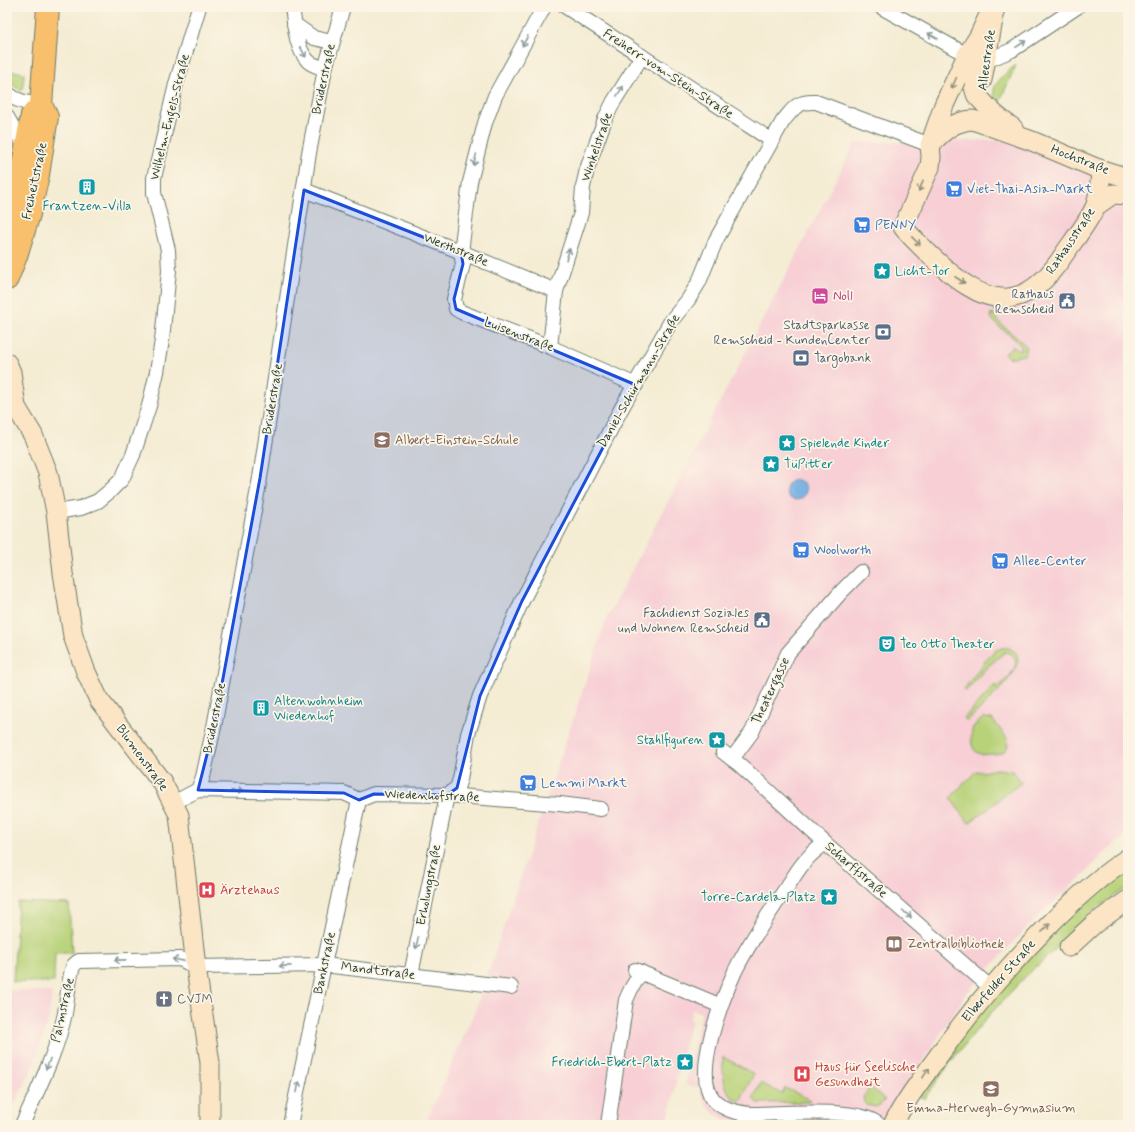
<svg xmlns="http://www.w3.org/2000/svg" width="1135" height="1132" viewBox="0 0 1135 1132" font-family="Mynerve,sans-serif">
	<rect width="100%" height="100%" fill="#fcf5e5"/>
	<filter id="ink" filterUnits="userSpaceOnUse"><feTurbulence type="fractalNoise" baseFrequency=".025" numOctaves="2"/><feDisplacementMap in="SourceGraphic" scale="8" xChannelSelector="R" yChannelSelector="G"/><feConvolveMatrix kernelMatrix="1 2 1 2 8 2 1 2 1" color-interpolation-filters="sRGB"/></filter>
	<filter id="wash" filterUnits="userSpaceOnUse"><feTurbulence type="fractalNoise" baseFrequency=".012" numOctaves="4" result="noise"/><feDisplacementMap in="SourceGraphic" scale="16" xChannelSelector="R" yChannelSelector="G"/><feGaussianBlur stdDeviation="0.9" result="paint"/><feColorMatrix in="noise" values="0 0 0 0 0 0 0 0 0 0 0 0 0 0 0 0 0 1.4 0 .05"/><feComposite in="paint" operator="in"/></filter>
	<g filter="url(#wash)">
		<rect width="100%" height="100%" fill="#f4ecd3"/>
		<!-- built -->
		<g fill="#f7cfd5">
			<polygon points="1005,140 1128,190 1128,835 1113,845 1076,882 1028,926 967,993 882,1125 862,1125 830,1121 736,1120 725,1119 715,1114 707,1106 703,1097 700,1087 685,1085 702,1013 692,1009 690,1019 692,1020 690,1028 689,1029 683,1051 667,1125 425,1125 477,1006 607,618 855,143"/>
			<polygon points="7,990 52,992 48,1022 29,1076 7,1117"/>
		</g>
		<!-- green -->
		<g fill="#b7d278" stroke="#6b8856">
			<path d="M1016,65L1000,101C982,91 1007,72 1016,65Z"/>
			<path d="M7,70L24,73L23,88L20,90C10,84 7,82 7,70Z"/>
			<polygon points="7,136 14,151 9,174 7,174"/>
			<path d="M994,314C1000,327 1017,336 1027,347L1024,355L1018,356L1014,358L1009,357L1005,354L1012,346L1018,350H1021L1022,348C1014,334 996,329 990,315Z"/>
			<path d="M1006,647C1012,649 1018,652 1018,659C1020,675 978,710 967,721L964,718L995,685L997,686L995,688L996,689C1004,681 1018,671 1015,659C1013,654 1010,653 1005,652L987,667L966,691L964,689L989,656L996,650Z"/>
			<path d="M983,718L992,719L1007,738L1008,745C1005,754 999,754 991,754C988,754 984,755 981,754C970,752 970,736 973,727Z"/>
			<path d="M997,769L1012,771L1022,782L969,823L950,798L976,771C986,773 987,770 997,769Z"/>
			<polygon points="1128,869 1128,887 1093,911 1060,945 1027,975 990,1014 952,1060 924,1099 919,1096 976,1016 1049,934 1102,888"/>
			<polygon points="18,902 69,904 72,953 55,953 54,982 13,982"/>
			<path d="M723,1057L754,1074L740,1101C723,1098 722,1070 723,1057Z"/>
			<polygon points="761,1083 782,1094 785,1088 811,1100 809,1102 757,1103 753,1098"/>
			<polygon points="871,1087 885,1100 876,1107 866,1105 864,1102 863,1097"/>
		</g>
		<!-- water -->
		<circle fill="#71ade3" stroke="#48758c" cx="796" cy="490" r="10"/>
	</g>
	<g filter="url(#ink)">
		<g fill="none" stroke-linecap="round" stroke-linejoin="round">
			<!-- street casing -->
			<g stroke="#6a7a6c" stroke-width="16">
				<g id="street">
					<path d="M292,7C295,25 295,47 308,61C312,65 320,67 325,69"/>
					<polyline points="544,7 495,96 485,123 470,182 461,252 463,264 454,299 456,309 461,312 550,347 636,385"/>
					<polyline points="566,7 771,140"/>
					<polyline points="881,7 967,55"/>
					<polyline points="294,24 314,38 332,42"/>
					<polyline points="986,61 1012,50 1077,7"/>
					<path d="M7,93C17,102 28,103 41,105"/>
					<polyline points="7,117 16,133 26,146"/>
					<polyline points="304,190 454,249 556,291"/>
					<polyline points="550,347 556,291 581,213 583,187 587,169 605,119 614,101 642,56"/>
					<polyline points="56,512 81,508 98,501 110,491 122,479 133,455 149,406 157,372 162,340 169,271 168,250 154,193 154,178 176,84 199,7"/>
					<polyline points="723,752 740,765 825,843 990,987"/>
					<polyline points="732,759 752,732 788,653 842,591 861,572"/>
					<polyline points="198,790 203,777 214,727 260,478 309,153 325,69 343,7"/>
					<polyline points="359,800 374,794 447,795 560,804 601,809"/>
					<polyline points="173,803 198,790 344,793 359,800"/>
					<path d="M825,843C819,848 812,853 807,859C800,866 795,875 789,884C770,912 750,941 735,971C723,998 692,1073 713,1099C723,1110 737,1113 751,1114C778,1114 862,1106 879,1125"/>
					<polyline points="635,970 721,1006"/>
					<path d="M411,975L447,795L457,788L460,779L468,734L480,696L522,601L620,411L671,321L688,300L699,282L716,240L783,121C794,108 797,101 816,102L930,145"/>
					<path d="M22,1125C38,1089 57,1052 65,1013C67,1003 69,973 74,965C76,963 77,962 79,961L180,959L196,967L324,965L511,987"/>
					<polyline points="290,1125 359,800"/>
					<polyline points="608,1125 626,1000 631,989 641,972"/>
				</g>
			</g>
			<!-- secondary casing -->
			<g stroke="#6a7a6c" stroke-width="21">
				<g id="secondary">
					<path d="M994,13L988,17L979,36L967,55L944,105L930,145L931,157L930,167L903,227C910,236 918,243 926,251C947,271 981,305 1014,297C1037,292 1053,271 1065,253C1074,240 1089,221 1095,207C1098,201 1100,182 1101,174L1096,168"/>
					<path d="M967,55C987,67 969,79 976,94C977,97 980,99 982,101C991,112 1001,120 1013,128"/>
					<polyline points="982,80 993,20"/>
					<path d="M932,143C944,130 955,121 973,120L1032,141L1096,168L1128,178"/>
					<polyline points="1096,206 1113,194 1128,195"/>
					<polyline points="7,363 11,372 16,407"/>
					<polyline points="7,397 16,407 33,435 48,473 56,512 63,573 73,636 86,672 99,700 162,782 179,815 196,967 210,1063 210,1125"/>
					<polyline points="1069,947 1094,924 1128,900"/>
					<path d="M893,1125C902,1104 918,1085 931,1066C967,1015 1007,967 1052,922C1075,899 1100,876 1128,858"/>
				</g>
			</g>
			<!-- primary casing -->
			<g stroke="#6a7a6c" stroke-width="24">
				<g id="primary">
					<polyline points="7,224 21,176 32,115 40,106"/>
					<polyline points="7,279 16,256 29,214 38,175 47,117 41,105 48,7"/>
				</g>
			</g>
			<!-- street -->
			<use href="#street" stroke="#fff" stroke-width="14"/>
			<!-- secondary -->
			<use href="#secondary" stroke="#fce5c4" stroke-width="19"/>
			<!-- primary -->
			<use href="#primary" stroke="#f8bf6c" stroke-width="22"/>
		</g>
		<!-- one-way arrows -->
		<defs><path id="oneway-shaft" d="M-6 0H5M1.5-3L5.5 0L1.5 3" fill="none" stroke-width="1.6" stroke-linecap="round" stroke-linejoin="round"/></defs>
		<g stroke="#8f9e9a">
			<use href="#oneway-shaft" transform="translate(933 36) rotate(-151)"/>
			<use href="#oneway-shaft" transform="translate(525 41) rotate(119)"/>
			<use href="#oneway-shaft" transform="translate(1021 44) rotate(-33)"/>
			<use href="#oneway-shaft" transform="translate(303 52) rotate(62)"/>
			<use href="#oneway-shaft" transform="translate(620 91) rotate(-58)"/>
			<use href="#oneway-shaft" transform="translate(475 160) rotate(103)"/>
			<use href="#oneway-shaft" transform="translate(568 254) rotate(-72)"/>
			<use href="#oneway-shaft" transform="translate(237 791) rotate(1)"/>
			<use href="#oneway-shaft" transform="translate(907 914) rotate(41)"/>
			<use href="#oneway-shaft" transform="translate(417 943) rotate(101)"/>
			<use href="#oneway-shaft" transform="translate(120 960) rotate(179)"/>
			<use href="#oneway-shaft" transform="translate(178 960) rotate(-169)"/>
			<use href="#oneway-shaft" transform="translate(285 966) rotate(179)"/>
			<use href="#oneway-shaft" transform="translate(48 1064) rotate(111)"/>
			<use href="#oneway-shaft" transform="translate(298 1087) rotate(-79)"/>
		</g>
		<g stroke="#8e917c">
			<use href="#oneway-shaft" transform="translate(954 83) rotate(114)"/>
			<use href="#oneway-shaft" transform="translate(921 186) rotate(114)"/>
			<use href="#oneway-shaft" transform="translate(916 241) rotate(44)"/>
			<use href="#oneway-shaft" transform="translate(960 280) rotate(33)"/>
			<use href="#oneway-shaft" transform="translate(1046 928) rotate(-45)"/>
			<use href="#oneway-shaft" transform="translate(926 1073) rotate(-55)"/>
		</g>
	</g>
	<!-- marked area -->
	<path fill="#1d4ed8" fill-opacity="0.2" stroke="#1d4ed8" stroke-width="3" stroke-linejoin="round" d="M304,190L461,252L463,264L454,299L456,309L636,385L522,601L480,696L457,788L447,795L374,794L359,800L344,793L198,790L214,727L260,478Z"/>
	<!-- icons -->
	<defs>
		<g id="building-square" transform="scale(0.9)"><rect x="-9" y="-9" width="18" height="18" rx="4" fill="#0f9aa8" stroke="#fcf5e5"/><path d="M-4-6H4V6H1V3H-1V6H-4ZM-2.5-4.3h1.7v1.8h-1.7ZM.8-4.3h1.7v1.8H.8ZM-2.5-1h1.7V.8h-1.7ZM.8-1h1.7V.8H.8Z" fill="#fff"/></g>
		<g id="supermarket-square" transform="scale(0.9)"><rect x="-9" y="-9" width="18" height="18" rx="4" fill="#3f7fe0" stroke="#fcf5e5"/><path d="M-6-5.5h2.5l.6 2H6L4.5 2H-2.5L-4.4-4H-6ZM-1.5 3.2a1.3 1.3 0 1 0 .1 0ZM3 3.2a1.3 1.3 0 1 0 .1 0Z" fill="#fff"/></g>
		<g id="sight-square" transform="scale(0.9)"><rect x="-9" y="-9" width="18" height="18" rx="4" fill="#0f9aa8" stroke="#fcf5e5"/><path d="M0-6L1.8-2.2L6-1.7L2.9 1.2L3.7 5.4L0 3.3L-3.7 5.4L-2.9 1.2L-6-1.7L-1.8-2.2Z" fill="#fff"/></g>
		<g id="hotel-square" transform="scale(0.9)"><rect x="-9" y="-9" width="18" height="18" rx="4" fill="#d1479c" stroke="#fcf5e5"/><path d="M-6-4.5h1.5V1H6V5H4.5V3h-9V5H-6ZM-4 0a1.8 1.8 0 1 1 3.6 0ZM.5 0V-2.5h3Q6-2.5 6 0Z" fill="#fff"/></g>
		<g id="civic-square" transform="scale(0.9)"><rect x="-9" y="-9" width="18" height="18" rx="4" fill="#5c6f8a" stroke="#fcf5e5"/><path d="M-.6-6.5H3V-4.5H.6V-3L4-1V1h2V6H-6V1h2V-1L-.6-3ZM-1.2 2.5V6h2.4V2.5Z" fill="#fff"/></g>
		<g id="bank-square" transform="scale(0.9)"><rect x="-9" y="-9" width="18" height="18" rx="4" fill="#5c6f8a" stroke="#fcf5e5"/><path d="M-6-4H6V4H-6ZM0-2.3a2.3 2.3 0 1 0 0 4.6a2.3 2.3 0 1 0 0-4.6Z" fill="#fff"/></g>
		<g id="school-square" transform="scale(0.9)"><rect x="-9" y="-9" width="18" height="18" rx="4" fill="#8d6e63" stroke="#fcf5e5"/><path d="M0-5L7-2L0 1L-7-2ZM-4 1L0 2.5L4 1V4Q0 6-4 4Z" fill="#fff"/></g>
		<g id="theatre-square" transform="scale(0.9)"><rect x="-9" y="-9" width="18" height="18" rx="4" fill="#0f9aa8" stroke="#fcf5e5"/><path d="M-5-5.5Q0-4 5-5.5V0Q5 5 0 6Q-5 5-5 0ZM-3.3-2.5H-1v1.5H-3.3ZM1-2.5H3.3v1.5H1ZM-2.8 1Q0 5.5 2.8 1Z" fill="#fff"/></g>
		<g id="hospital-square" transform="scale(0.9)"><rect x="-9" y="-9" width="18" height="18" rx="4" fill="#e0444e" stroke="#fcf5e5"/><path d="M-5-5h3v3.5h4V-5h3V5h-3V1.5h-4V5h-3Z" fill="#fff"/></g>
		<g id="library-square" transform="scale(0.9)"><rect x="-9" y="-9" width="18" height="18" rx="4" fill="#8d6e63" stroke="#fcf5e5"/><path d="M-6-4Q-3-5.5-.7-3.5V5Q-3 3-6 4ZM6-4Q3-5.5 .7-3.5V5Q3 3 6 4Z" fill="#fff"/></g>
		<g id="church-square" transform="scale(0.9)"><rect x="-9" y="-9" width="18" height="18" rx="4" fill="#6b7280" stroke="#fcf5e5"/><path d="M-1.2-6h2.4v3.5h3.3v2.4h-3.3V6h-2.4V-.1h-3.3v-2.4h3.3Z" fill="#fff"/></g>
	</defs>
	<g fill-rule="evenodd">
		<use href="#building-square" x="87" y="187"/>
		<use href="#supermarket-square" x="954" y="189"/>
		<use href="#supermarket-square" x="862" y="225"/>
		<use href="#sight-square" x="882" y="271"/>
		<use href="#hotel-square" x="820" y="296"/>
		<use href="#civic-square" x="1067" y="301"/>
		<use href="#bank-square" x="883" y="332"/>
		<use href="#bank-square" x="801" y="358"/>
		<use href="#school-square" x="382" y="440"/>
		<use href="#sight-square" x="787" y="443"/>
		<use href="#sight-square" x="771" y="464"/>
		<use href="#supermarket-square" x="801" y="550"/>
		<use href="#supermarket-square" x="1000" y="561"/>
		<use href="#civic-square" x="762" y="620"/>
		<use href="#theatre-square" x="887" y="644"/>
		<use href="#building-square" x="261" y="708"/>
		<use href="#sight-square" x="717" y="740"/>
		<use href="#supermarket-square" x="528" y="783"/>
		<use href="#hospital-square" x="207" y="890"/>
		<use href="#sight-square" x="829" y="897"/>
		<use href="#library-square" x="894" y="944"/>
		<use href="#church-square" x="164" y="999"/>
		<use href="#sight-square" x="685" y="1062"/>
		<use href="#hospital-square" x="802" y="1074"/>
		<use href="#school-square" x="991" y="1089"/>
	</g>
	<g text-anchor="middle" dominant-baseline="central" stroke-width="3.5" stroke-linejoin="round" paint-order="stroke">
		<!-- street labels -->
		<g font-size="13" fill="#1f3d34" stroke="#fcf5e5">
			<text transform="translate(987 60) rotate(-82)">Alleestraße</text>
			<text transform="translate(668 74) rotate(33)">Freiherr-vom-Stein-Straße</text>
			<text transform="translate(324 79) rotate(-78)">Brüderstraße</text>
			<text transform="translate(170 117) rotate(-76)">Wilhelm-Engels-Straße</text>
			<text transform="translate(597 147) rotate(-71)">Winkelstraße</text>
			<text transform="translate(1080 160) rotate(21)">Hochstraße</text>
			<text transform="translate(35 181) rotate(-78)">Freiheitstraße</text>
			<text transform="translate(1071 241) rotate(-56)">Rathausstraße</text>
			<text transform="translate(456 250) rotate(22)">Werthstraße</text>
			<text transform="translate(519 335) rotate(21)">Luisenstraße</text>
			<text transform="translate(639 381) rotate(-60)">Daniel-Schürmann-Straße</text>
			<text transform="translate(273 399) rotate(-81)">Brüderstraße</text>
			<text transform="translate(771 691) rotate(-65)">Theatergasse</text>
			<text transform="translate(215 718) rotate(-79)">Brüderstraße</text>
			<text transform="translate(142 758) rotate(54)">Blumenstraße</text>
			<text transform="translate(432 796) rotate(2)">Wiedenhofstraße</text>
			<text transform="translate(856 870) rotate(41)">Scharffstraße</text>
			<text transform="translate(429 885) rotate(-79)">Erholungstraße</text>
			<text transform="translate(325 963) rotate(-78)">Bankstraße</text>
			<text transform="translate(378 971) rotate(7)">Mandtstraße</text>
			<text transform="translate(999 981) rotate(-49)">Elberfelder Straße</text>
			<text transform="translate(63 1010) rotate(-77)">Palmstraße</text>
		</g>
		<!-- shop labels -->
		<g font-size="13" fill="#366cbe" stroke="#fcf5e5" text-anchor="start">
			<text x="967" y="189">Viet-Thai-Asia-Markt</text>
			<text x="875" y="225">PENNY</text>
			<text x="814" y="550">Woolworth</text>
			<text x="1013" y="561">Allee-Center</text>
			<text x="541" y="783">Lemmi Markt</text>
		</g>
		<!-- culture labels -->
		<g font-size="13" fill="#0d838f" stroke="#fcf5e5" text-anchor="start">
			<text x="87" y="206" text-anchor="middle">Frantzen-Villa</text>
			<text x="895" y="271">Licht-Tor</text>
			<text x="800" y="443">Spielende Kinder</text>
			<text x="784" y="464">TüPitter</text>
			<text x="900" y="644">Teo Otto Theater</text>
			<text x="274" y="701">Altenwohnheim<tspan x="274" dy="15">Wiedenhof</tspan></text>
			<text x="704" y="740" text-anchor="end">Stahlfiguren</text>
			<text x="816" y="897" text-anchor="end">Torre-Cardela-Platz</text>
			<text x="672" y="1062" text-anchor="end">Friedrich-Ebert-Platz</text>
		</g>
		<!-- service labels -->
		<g font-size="13" fill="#4e5e75" stroke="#fcf5e5" text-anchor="end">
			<text x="1054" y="294">Rathaus<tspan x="1054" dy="15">Remscheid</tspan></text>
			<text x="870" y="325">Stadtsparkasse<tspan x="870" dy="15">Remscheid - KundenCenter</tspan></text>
			<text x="814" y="358" text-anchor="start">Targobank</text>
			<text x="749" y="613">Fachdienst Soziales<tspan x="749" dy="15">und Wohnen Remscheid</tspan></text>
		</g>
		<!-- hotel labels -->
		<g font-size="13" fill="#b23c85" stroke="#fcf5e5" text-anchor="start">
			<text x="833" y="296">Noll</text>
		</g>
		<!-- education labels -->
		<g font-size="13" fill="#785e54" stroke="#fcf5e5" text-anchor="start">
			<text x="395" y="440">Albert-Einstein-Schule</text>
			<text x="907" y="944">Zentralbibliothek</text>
			<text x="991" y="1108" text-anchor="middle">Emma-Herwegh-Gymnasium</text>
		</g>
		<!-- health labels -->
		<g font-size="13" fill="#be3a42" stroke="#fcf5e5" text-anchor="start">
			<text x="220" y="890">Ärztehaus</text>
			<text x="815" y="1067">Haus für Seelische<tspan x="815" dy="15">Gesundheit</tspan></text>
		</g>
		<!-- worship labels -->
		<g font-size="13" fill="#5b616d" stroke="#fcf5e5" text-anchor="start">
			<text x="177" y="999">CVJM</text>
		</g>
	</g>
	<!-- margin -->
	<rect width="1135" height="1132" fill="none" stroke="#fcf5e5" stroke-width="24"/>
</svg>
